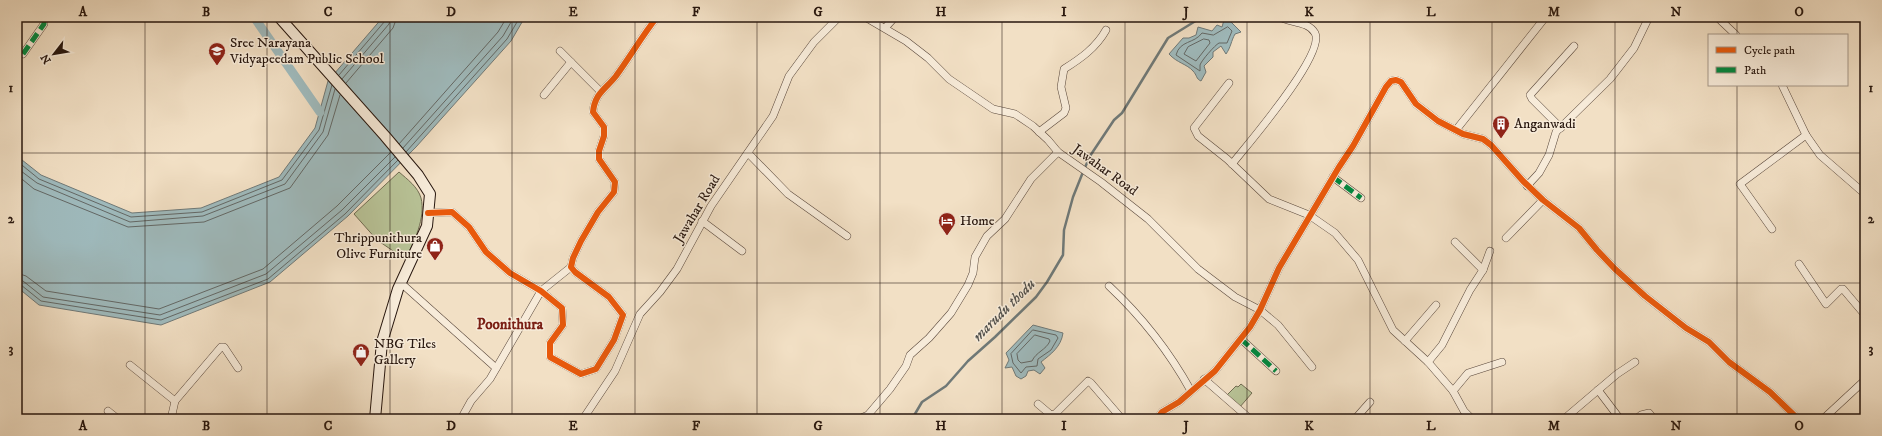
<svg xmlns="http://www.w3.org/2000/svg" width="1882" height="436" viewBox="0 0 1882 436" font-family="'IM FELL DW Pica',serif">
	<rect width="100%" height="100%" fill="#f2e0c5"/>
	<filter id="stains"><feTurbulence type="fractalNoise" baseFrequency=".005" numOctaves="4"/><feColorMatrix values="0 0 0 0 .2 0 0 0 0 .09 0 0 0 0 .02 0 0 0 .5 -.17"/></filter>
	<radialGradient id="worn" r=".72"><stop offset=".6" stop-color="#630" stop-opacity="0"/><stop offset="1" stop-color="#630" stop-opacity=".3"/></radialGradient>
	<!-- green -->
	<g fill="#b8c397" stroke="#706c52">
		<path d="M399,172C407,179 418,187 421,198C426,217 414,243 405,259L377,240L354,214Z"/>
		<polygon points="1241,384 1252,393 1239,408 1226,396 1236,386 1238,387"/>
	</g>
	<!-- water -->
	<g fill="#9fbbbe" stroke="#6f7978">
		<polygon points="383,17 525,17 511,41 416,147 348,216 270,282 161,325 39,305 17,287 17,156 41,175 132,213 201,208 279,177 315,128 328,81"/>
		<path d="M1228,19L1241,32L1235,34C1231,41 1231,47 1226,54L1221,46L1213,52V57L1204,66L1206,72L1201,81C1196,79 1197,75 1193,71C1187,64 1177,63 1169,54L1183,38H1189L1196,35L1198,27L1212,31L1217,25L1222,27L1224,20Z"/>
		<path d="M1033,325L1063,333C1061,347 1051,354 1041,362L1045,368L1040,374L1034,370L1028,371L1026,376L1021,379L1016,376L1012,367L1005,368L1009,360L1006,353Z"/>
	</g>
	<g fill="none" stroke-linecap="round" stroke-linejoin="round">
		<!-- shore -->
		<g stroke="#636866" stroke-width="1">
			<path d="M1228,27L1232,31L1227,43H1219C1215,45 1201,61 1200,65C1200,67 1200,69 1200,71L1176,55C1180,40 1194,44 1202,33L1213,35Z"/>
			<polygon points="1204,39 1209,40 1210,43 1196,61 1184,54 1188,47"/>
			<polyline points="339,75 385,21 386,17"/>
			<polyline points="342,79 389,24 391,17"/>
			<polyline points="346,83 393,28 397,17"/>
			<polyline points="399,144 498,32 507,17"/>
			<polyline points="403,148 503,36 514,17"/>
			<polyline points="406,152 507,39 520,17"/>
			<polyline points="17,161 39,179 131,217 202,212 282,180 319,130 332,85"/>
			<polyline points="17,168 37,183 130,222 203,216 285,184 323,132 335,89"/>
			<polyline points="17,175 34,189 128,227 204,222 290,188 328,135 340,95"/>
			<polyline points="17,273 26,276 46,291 159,309 263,269 337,206 391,152"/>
			<polyline points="17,279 23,281 43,297 160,315 266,274 342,210 395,157"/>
			<polyline points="17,284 21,285 41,301 161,320 268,279 345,214 398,160"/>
			<polygon points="1033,330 1056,335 1058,338 1051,350 1038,359 1037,366 1026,367 1021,373 1013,363 1011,354"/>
			<path d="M1035,335L1049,339L1050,341C1046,350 1036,352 1032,361L1021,363L1018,360L1017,354Z"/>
		</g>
		<!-- stream -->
		<polyline stroke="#6f7978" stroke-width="2.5" points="912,419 922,402 946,386 968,361 995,337 1036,297 1047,282 1063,255 1064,230 1073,197 1083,172 1090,156 1114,120 1122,113 1168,38 1202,17"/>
		<!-- canal -->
		<polyline stroke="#9fbbbe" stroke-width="9" points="254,17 320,112"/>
		<!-- minor casing -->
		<g stroke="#5a483c" stroke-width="8">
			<g id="minor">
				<polyline points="865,17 906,41 928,58 949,79 993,109 1015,114 1033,126 1048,140 1058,152 1101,182 1148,219 1198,269 1235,297 1260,310 1278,325 1312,367"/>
				<polyline points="1717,17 1736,35"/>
				<polyline points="885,28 895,17"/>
				<polyline points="560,51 601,92"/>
				<polyline points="23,54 44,24 44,17"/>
				<polyline points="1229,83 1194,128 1198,136 1227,159 1269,199 1309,215 1335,233 1358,260 1393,330 1428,362 1453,391 1464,411 1472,419"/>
				<polyline points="1782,85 1806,135 1820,155 1865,194"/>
				<polyline points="544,95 571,62"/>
				<polyline points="1561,128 1532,99 1530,95 1574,46"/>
				<polyline points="1456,130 1544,19"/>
				<path d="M1039,132L1064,113L1066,108L1061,87L1064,69C1080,59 1096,48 1106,30"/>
				<polyline points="748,153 788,194 847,236"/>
				<path d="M1232,164C1247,145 1326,54 1315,33C1308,21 1290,23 1280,17"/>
				<polyline points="1333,177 1361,198"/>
				<polyline points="1527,186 1539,173 1549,155 1556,132 1610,79 1634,48 1649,17"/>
				<path d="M428,213L452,212L469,227L486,252L510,273L541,291L562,308L563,325L550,343V357L581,374L596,369L614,340L623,315L609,297L575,272L571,267L573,258L581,241L598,212L614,192L615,182L599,159V151L604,136V127L593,112C595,93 605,90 616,76C630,57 642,36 657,17"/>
				<polyline points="702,221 742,251"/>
				<polyline points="1772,229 1740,184 1806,135"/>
				<polyline points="1506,238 1543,200"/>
				<polyline points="1455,242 1483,270"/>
				<polyline points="1799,264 1826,304 1841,289 1843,289 1865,315"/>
				<polyline points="401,283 496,368"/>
				<path d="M1109,286C1140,315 1170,353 1191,391"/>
				<polyline points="1241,339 1276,371"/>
				<polyline points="1405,341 1436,305"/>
				<polyline points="1428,362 1442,345 1470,290 1483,270 1490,251"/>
				<polyline points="130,365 175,401"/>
				<polyline points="1204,379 1250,419"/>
				<polyline points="1598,390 1620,419"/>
				<polyline points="1453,391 1468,373 1502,362"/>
				<polyline points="1038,404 1051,415 1055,414 1088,381 1091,383 1122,419"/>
				<polyline points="108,411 118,419"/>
				<polyline points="171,419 175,401 221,347 224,347 238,368"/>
				<polyline points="461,419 471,401 490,379 541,291 571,267"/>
				<polyline points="583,419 615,371 640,314 660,292 677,269 711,206 773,116 789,76 814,42 839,17"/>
				<polyline points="859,419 868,415 890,389 906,366 910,355 929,338 951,313 968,285 973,273 975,257 987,236 1005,219 1031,179 1058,152"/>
				<polyline points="1157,419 1162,412 1179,402 1215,371 1250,327 1260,310 1279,268 1339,167 1353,146 1386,87 1391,81 1396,80 1401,82 1416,104 1438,121 1463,134 1483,139 1491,145 1523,181 1543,200 1579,228 1597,250 1615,269 1645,296 1686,328 1709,342 1729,362 1770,392 1798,419"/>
				<polyline points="1355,419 1370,402"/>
				<polyline points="1564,419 1617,374 1635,362"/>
				<polyline points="1636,419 1641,415 1649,413 1654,419"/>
				<polyline points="1823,419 1865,380"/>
			</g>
		</g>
		<!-- secondary casing -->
		<g stroke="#27160e" stroke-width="12">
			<polyline id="secondary" points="279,17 385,136 418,175 430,194 427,226 398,289 382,342 375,419"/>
		</g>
		<!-- minor -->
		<use href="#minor" stroke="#f7ebd9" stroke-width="7"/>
		<!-- secondary -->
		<use href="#secondary" stroke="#f7ebd9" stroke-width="10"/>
		<!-- quiet -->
		<g stroke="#00873e" stroke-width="5" stroke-dasharray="10 5" stroke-linecap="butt">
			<polyline points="23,54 44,24 44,17"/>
			<polyline points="1333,177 1361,198"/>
			<polyline points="1241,339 1276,371"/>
		</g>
		<!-- cycleway casing -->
		<g stroke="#f7ebd9" stroke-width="8">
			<g id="cycleway">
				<path d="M428,213L452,212L469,227L486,252L510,273L541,291L562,308L563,325L550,343V357L581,374L596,369L614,340L623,315L609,297L575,272L571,267L573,258L581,241L598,212L614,192L615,182L599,159V151L604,136V127L593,112C595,93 605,90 616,76C630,57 642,36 657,17"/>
				<polyline points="1157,419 1162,412 1179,402 1215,371 1250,327 1260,310 1279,268 1339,167 1353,146 1386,87 1391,81 1396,80 1401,82 1416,104 1438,121 1463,134 1483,139 1491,145 1523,181 1543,200 1579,228 1597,250 1615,269 1645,296 1686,328 1709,342 1729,362 1770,392 1798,419"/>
			</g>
		</g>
		<!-- cycleway -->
		<use href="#cycleway" stroke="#e8590c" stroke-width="6"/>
	</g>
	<!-- grid -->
	<path fill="none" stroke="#27160e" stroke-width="1" stroke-opacity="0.55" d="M145,17V419M267,17V419M390,17V419M512,17V419M635,17V419M757,17V419M880,17V419M1002,17V419M1125,17V419M1247,17V419M1370,17V419M1492,17V419M1615,17V419M1737,17V35M1737,85V419M17,153H1865M17,283H1865"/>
	<!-- icons -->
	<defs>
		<g id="school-pin" transform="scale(0.9)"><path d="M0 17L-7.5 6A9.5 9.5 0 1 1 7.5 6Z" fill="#8f2418" stroke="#f7ebd9"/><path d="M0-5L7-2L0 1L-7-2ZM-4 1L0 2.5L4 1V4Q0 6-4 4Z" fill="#fff"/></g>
		<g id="building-pin" transform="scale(0.9)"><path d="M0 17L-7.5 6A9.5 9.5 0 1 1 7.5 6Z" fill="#8f2418" stroke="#f7ebd9"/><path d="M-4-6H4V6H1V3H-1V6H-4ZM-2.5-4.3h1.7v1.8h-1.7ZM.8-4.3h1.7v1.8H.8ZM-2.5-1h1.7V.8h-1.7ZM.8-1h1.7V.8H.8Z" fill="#fff"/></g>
		<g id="hotel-pin" transform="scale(0.9)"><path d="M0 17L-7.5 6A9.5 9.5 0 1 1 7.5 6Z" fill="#8f2418" stroke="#f7ebd9"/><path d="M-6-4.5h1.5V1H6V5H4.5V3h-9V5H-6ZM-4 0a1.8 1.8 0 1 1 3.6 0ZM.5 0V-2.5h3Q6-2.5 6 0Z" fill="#fff"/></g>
		<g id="shop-pin" transform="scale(0.9)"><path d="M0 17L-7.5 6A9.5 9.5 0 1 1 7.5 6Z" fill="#8f2418" stroke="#f7ebd9"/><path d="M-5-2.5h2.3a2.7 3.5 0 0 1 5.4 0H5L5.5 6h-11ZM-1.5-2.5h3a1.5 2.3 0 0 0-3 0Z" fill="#fff"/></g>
	</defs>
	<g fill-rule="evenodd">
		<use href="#school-pin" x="217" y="51"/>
		<use href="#building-pin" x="1501" y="124"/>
		<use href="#hotel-pin" x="947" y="221"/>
		<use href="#shop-pin" x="435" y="246"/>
		<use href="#shop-pin" x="361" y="352"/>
	</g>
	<g text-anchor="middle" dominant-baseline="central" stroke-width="3" stroke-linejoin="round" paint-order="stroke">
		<!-- poi labels -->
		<g font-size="14" fill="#27160e" stroke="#f7ebd9" text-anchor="start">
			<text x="230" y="43">Sree Narayana<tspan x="230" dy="16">Vidyapeedam Public School</tspan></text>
			<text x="1514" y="124">Anganwadi</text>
			<text x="960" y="221">Home</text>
			<text x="422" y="238" text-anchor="end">Thrippunithura<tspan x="422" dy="16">Olive Furniture</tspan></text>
			<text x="374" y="344">NBG Tiles<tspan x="374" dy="16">Gallery</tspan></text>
		</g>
		<!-- street labels -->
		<g font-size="14" fill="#27160e" stroke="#f7ebd9">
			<text transform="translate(1105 170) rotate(36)">Jawahar Road</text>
			<text transform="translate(697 209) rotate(-59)">Jawahar Road</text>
		</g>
		<!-- water labels -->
		<g font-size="15" font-style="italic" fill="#51504c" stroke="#f7ebd9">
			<text transform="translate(1004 310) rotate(-45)">marudu thodu</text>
		</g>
		<!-- neighbourhood labels -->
		<g font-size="15" font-weight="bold" fill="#7a1f14" stroke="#f7ebd9">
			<text x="510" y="324">Poonithura</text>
		</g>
	</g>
	<!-- margin -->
	<rect width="1882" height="436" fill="none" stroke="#f2e0c5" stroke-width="44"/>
	<!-- legend -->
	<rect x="1708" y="34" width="140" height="52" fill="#f7ebd9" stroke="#a49688"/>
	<rect x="1716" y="47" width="20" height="6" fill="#e8590c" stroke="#a49688"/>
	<text x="1744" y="54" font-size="12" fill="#27160e">Cycle path</text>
	<rect x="1716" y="67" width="20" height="6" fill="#00873e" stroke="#a49688"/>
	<text x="1744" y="74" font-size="12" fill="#27160e">Path</text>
	<!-- north arrow -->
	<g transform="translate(54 54) rotate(239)" stroke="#f7ebd9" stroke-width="3" paint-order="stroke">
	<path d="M0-3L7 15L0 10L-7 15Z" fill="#27160e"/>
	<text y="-6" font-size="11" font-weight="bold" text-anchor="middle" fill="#27160e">N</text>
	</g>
	<rect x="22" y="22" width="1838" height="392" fill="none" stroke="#27160e" stroke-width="1.5"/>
	<g font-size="13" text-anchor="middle" font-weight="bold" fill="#27160e">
		<text x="83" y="16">A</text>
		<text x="206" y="16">B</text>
		<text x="328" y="16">C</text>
		<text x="451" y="16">D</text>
		<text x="573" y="16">E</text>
		<text x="696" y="16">F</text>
		<text x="818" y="16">G</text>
		<text x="941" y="16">H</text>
		<text x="1064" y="16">I</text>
		<text x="1186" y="16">J</text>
		<text x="1309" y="16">K</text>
		<text x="1431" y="16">L</text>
		<text x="1554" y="16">M</text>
		<text x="1676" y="16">N</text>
		<text x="1799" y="16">O</text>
		<text x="11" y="92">1</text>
		<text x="1871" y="92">1</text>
		<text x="11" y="223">2</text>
		<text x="1871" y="223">2</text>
		<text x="11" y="353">3</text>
		<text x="1871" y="353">3</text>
		<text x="83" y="430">A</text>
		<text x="206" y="430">B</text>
		<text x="328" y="430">C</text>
		<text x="451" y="430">D</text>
		<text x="573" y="430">E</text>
		<text x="696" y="430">F</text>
		<text x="818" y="430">G</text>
		<text x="941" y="430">H</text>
		<text x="1064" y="430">I</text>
		<text x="1186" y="430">J</text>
		<text x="1309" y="430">K</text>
		<text x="1431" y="430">L</text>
		<text x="1554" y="430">M</text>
		<text x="1676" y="430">N</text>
		<text x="1799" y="430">O</text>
	</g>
	<rect width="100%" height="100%" filter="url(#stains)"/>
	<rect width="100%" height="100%" fill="url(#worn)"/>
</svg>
